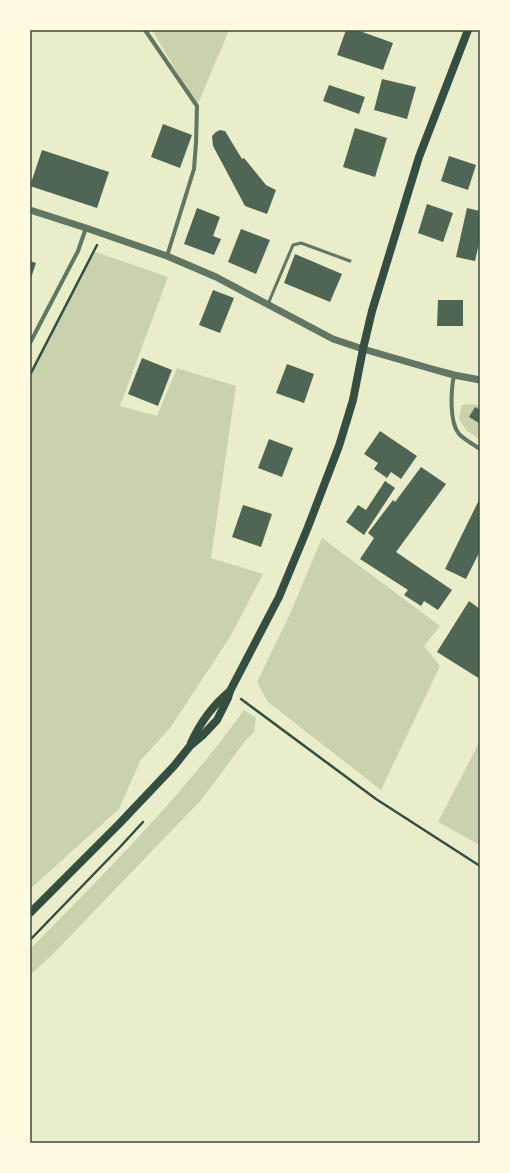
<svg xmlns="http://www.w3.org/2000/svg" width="510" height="1173" viewBox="0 0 510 1173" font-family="Cabin,sans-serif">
	<rect width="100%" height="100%" fill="#e9edc9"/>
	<!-- green -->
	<g fill="#cad2ad">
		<polygon points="152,30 229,30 197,106"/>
		<polygon points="93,251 168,277 120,406 157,416 177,368 236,386 211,558 263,574 230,637 170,728 140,761 119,809 30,889 30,371"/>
		<polygon points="470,404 480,405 480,439 467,431 459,419 462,405"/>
		<polygon points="322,538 440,626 424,646 440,666 381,790 268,702 257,682 290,614"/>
		<path d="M244,710L256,718L254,732L245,741L202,799L49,958L30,975V949C51,928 71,907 92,886C146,830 199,773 244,710Z"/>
		<polygon points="480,741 480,845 438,822"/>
	</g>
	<!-- building -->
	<g fill="#4f6655">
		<polygon points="346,30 357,30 393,43 383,70 337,55"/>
		<polygon points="382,79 416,87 407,119 374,110"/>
		<polygon points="329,85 365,97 359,114 323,101"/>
		<polygon points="163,124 192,135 180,168 151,157"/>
		<polygon points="355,128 387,138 375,177 343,167"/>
		<polygon points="220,130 225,131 242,159 244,158 266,185 276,190 267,214 245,206 213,146 212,136 216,132"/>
		<polygon points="42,150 109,172 97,208 30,186"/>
		<polygon points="449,156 476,165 468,190 441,181"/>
		<polygon points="427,204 453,213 443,242 418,233"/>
		<polygon points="197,208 220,217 213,236 221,239 214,255 184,244"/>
		<polygon points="467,208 480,211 480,239 475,261 456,257"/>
		<polygon points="241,229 270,240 256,274 228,262"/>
		<polygon points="295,254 342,274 330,302 284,283"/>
		<polygon points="30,261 36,263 30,281"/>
		<polygon points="213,290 234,298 220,333 199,325"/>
		<polygon points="438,300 463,300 463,326 437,326"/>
		<polygon points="142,358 172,370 158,406 128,394"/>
		<polygon points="287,364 314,374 304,403 276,393"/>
		<polygon points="475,407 480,410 480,421 479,423 469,417"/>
		<polygon points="380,431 417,456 401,479 391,472 387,478 374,469 378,463 364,454"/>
		<polygon points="269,439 293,448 282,477 258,468"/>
		<polygon points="421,467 446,484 396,552 452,590 438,610 424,601 421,606 404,595 408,590 360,559 374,538 368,533 393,500 395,502"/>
		<polygon points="385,481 395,488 364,535 346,522 358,505 366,510"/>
		<polygon points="480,498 480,551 466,579 445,569"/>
		<polygon points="243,505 272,514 261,547 232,537"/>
		<polygon points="469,601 480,609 480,679 437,652"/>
	</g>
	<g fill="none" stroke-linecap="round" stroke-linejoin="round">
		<!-- path -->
		<g stroke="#344e41" stroke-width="2.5">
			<polyline points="30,375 97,245"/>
			<polyline points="241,699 376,799 480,866"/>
			<polyline points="30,940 120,847 143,822"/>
		</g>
		<!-- service -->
		<polyline stroke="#617663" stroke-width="3" points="268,304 293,245 301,243 350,261"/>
		<!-- minor -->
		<g stroke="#617663" stroke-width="4">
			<polyline points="145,30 197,106 196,143 194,169 167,256"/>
			<polyline points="30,343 78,251 86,228"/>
			<path d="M454,375C451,390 449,422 459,434C465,440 473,444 480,449"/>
		</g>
		<!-- tertiary -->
		<polyline stroke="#617663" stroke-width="7" points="30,210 86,228 167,256 216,277 333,339 363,349 432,369 454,375 480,380"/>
		<!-- secondary -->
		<g stroke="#344e41" stroke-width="8">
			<path d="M191,743C200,723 213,705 230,691"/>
			<polyline points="30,913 119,824 174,766 190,746 203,735 217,720 228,698 230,691 279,597 308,527 339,446 353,400 363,349 372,311 419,157 468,30"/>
		</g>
	</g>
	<!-- border -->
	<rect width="510" height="1173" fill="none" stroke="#fefae0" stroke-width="62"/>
	<rect x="31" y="31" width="448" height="1111" fill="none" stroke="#344e41" stroke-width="1.5"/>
</svg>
